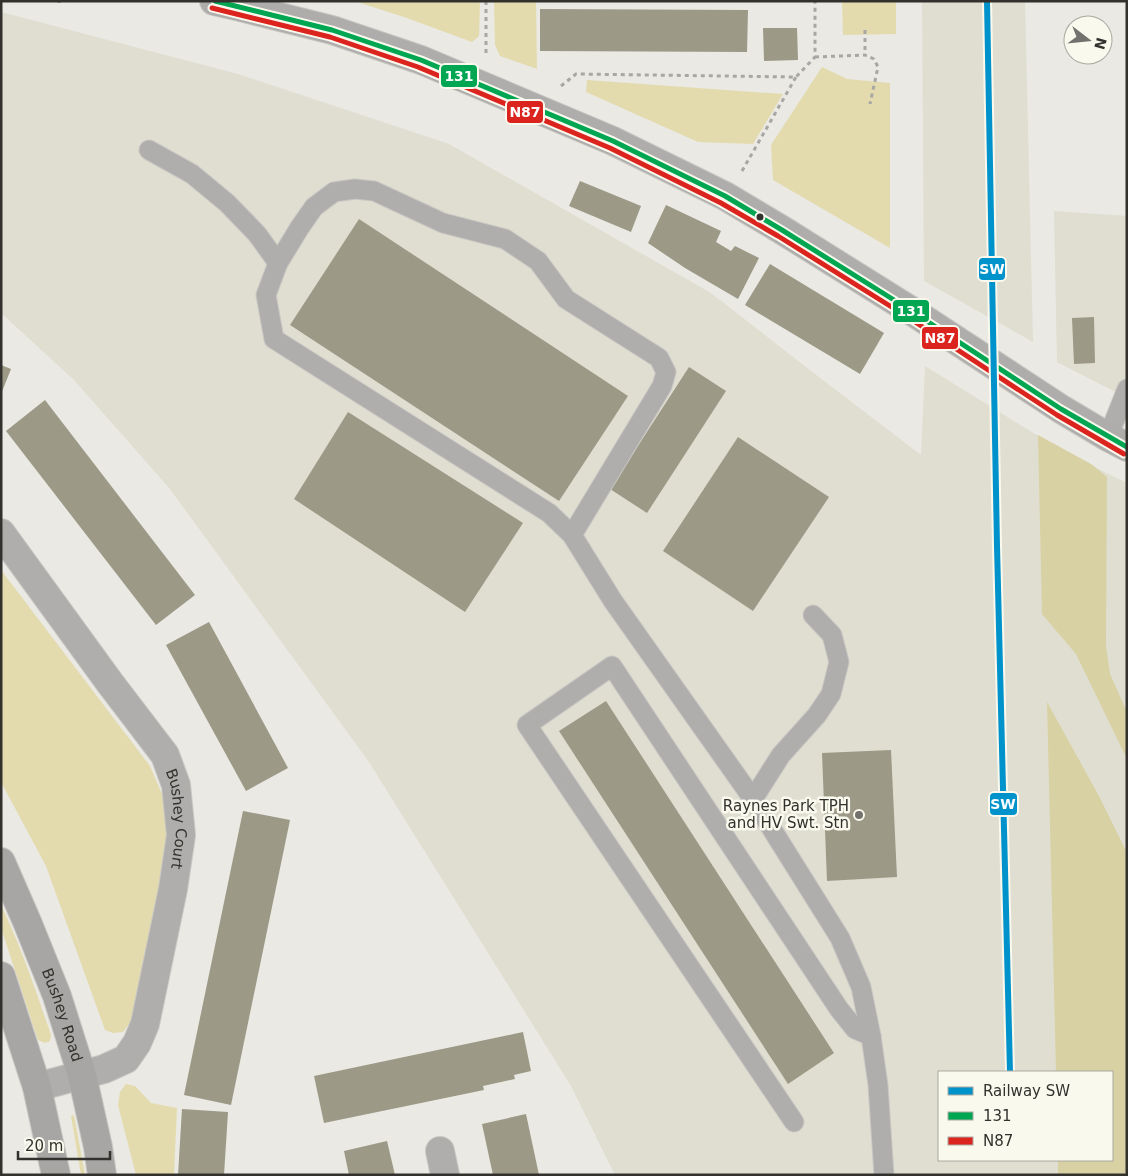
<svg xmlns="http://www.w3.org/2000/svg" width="1128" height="1176" viewBox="0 0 1128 1176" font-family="'DejaVu Sans',sans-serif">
	<rect width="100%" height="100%" fill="#eae9e3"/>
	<!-- built -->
	<g fill="#e0ded1" fill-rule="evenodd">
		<polygon points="922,1 1025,1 1033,342 924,281"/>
		<path d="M1,12L238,74L449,144L711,293L815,374L921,455L925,366L1035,434L1108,474L1127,483V1175H615L571,1086L369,762L170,489L74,380L1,313ZM939,1072H1112V1160H939Z"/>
		<polygon points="1054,211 1127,216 1127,398 1057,362"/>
	</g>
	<!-- green -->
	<g fill="#e3dbae">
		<polygon points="354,1 480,1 479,36 472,42 404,17"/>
		<polygon points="494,1 536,1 537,69 500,56 495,45"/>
		<polygon points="842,1 896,1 896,34 843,35"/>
		<polygon points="822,67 847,79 890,83 890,248 773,180 771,145"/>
		<polygon points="587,80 783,94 753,144 698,142 586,92"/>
		<polygon points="1,570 150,766 167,806 171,849 133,1019 123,1032 113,1033 105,1030 46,866 1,782"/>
		<path d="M1,905C21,947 36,991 51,1035L50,1041L45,1043L38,1040L1,928Z"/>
		<polygon points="126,1084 135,1086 151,1103 177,1108 174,1175 136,1175 118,1105 120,1092"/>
		<polygon points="74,1115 85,1175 81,1175 71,1116"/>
	</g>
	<!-- forest -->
	<g fill="#d8d1a3">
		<polygon points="1038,435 1091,464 1107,477 1106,645 1110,674 1127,712 1127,759 1076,654 1042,614"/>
		<polygon points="1047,702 1099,796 1127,853 1127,1175 1058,1175 1058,1160 1112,1160 1112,1072 1056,1072"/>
	</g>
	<!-- building -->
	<g fill="#9c9987">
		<polygon points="540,9 748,10 747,52 540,51"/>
		<polygon points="763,28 797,28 798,60 764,61"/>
		<polygon points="580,181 641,206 631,232 569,206"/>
		<polygon points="666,205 721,231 716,242 731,251 735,246 759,258 738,299 685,268 648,243"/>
		<polygon points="359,219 628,396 559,501 290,325"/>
		<polygon points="770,264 884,333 860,374 745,305"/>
		<polygon points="1094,317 1095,363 1074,364 1072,318"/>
		<polygon points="1,365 11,369 1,394"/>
		<polygon points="689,367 726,391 647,513 610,489"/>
		<polygon points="45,400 195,595 156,625 6,431"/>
		<polygon points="348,412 523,523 465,612 294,499"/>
		<polygon points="738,437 829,497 753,611 663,551"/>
		<polygon points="209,622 288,768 246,791 166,645"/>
		<polygon points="606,701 834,1053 788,1084 559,731"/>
		<polygon points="891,750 897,877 827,881 822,753"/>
		<polygon points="243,811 290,820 231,1105 184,1095"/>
		<polygon points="523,1032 531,1071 514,1075 515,1079 483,1086 484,1090 324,1123 314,1076"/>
		<polygon points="182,1109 228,1112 224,1175 178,1175"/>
		<polygon points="526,1114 539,1175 493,1175 482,1124"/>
		<polygon points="387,1141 395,1175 349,1175 344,1151"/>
	</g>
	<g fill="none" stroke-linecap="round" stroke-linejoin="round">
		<!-- lane casing -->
		<g stroke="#c8c7c3" stroke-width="21">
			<g id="lane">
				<polyline points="149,150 192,174 227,203 257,234 278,263"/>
				<polyline points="1108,437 1127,389"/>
				<polyline points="572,535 662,386 666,372 659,358 566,299 538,261 505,239 443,223 374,191 355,189 334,192 314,207 300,227 278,263 266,295 274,339 549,513 572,535 613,601 753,799 840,938 861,987 871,1036 878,1085 884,1175"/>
				<polyline points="753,799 781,755 817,715 831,694 839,662 832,635 813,615"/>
				<polyline points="794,1122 527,725 612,666 839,1009 855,1029 871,1036"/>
			</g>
		</g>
		<!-- street casing -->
		<g stroke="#c8c7c3" stroke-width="30">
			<g id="street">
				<path id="s1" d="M1,533L110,683L165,755L176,785L181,835L173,889L145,1024L137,1043L126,1059L104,1069L37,1087"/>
				<polyline points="440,1151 445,1175"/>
			</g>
		</g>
		<!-- secondary casing -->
		<g stroke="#c8c7c3" stroke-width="30">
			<polyline id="secondary" points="214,1 240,7 332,30 421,60 613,141 725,196 782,230 910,310 1061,409 1108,437 1127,447"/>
		</g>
		<!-- primary casing -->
		<g stroke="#c8c7c3" stroke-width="30">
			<g id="primary">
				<path id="s2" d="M1,862L28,924L57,996L82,1075L98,1147L102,1175"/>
				<polyline points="1,976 37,1087 56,1175"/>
			</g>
		</g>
		<!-- path -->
		<g stroke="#a8a7a5" stroke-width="3" stroke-dasharray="4 4" stroke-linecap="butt">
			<polyline points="57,1 63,2 65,1"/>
			<polyline points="486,1 486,56"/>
			<polyline points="865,30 865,55"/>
			<polyline points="815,57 865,55 874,59 878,67 870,104"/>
			<polyline points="561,86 576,74 796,77 815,57 815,1"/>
			<polyline points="742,171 796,77"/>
		</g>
		<!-- lane -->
		<use href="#lane" stroke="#afaead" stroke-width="19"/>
		<!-- street -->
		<use href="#street" stroke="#afaead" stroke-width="28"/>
		<!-- secondary -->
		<use href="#secondary" stroke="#aeadac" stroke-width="28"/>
		<!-- primary -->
		<use href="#primary" stroke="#a8a6a4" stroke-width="28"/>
		<!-- bus-1 casing -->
		<g stroke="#faf9ee" stroke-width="9">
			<polyline id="bus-1" points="215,1 332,30 421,60 613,141 725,196 782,230 910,310 1061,409 1127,447"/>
		</g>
		<!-- bus-2 casing -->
		<g stroke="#faf9ee" stroke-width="9">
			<polyline id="bus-2" points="212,8 330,37 418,67 610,148 721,203 778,236 906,316 1057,415 1124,454"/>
		</g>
		<!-- bus-1 -->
		<use href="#bus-1" stroke="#00a651" stroke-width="5"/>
		<!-- bus-2 -->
		<use href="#bus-2" stroke="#dc241f" stroke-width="5"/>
		<!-- rail-1 casing -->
		<g stroke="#faf9ee" stroke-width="10">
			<polyline id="rail-1" points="987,1 997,546 1010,1072"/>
		</g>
		<!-- rail-1 -->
		<use href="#rail-1" stroke="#0092cb" stroke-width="6"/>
	</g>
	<!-- markers -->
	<circle fill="#32312d" stroke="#faf9ee" stroke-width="2" cx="760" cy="217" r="4.5"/>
	<circle fill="#72716d" stroke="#faf9ee" stroke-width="2" cx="859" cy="815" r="5"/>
	<g text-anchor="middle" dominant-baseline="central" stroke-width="5" stroke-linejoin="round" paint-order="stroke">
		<!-- poi labels -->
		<g font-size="15" fill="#32312d" stroke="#faf9ee" text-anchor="end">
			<text x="849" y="806">Raynes Park TPH<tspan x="849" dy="17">and HV Swt. Stn</tspan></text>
		</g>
		<!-- street labels -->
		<g font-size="15" fill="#32312d" stroke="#faf9ee">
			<text stroke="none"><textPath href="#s1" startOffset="342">Bushey Court</textPath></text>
			<text stroke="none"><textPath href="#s2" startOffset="165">Bushey Road</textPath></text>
		</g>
	</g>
	<g stroke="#faf9ee" stroke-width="2">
		<rect x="440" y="64" width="38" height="24" rx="5" fill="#00a651"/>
		<rect x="506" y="100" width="38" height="24" rx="5" fill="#dc241f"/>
		<rect x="978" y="257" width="28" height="24" rx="5" fill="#0092cb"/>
		<rect x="892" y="299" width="38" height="24" rx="5" fill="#00a651"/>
		<rect x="921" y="326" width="38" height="24" rx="5" fill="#dc241f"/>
		<rect x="989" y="792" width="29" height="24" rx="5" fill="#0092cb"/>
	</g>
	<g font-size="14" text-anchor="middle" font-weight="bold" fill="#fff">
		<text x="459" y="81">131</text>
		<text x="525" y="117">N87</text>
		<text x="992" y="274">SW</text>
		<text x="911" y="316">131</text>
		<text x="940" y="343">N87</text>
		<text x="1003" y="809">SW</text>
	</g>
	<!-- border -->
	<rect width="1128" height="1176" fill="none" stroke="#32312d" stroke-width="5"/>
	<!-- legend -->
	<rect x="938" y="1071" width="175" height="90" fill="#faf9ee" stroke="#aaa9a1"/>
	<rect x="948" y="1087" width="25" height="8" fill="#0092cb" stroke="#aaa9a1"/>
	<text x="983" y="1096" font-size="15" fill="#32312d">Railway SW</text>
	<rect x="948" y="1112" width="25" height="8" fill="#00a651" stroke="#aaa9a1"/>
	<text x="983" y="1121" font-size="15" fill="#32312d">131</text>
	<rect x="948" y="1137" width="25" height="8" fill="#dc241f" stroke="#aaa9a1"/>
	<text x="983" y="1146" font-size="15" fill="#32312d">N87</text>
	<!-- north arrow -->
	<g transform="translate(1088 40) rotate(106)"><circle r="24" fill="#faf9ee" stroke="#aaa9a1"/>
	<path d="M0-4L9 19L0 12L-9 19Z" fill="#72716d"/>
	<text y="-8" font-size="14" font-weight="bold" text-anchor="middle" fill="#32312d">N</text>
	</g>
	<!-- scale -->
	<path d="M18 1151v8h92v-8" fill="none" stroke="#32312d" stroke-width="2.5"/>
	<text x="25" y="1151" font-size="15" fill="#32312d" stroke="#faf9ee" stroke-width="4" paint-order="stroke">20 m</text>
</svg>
